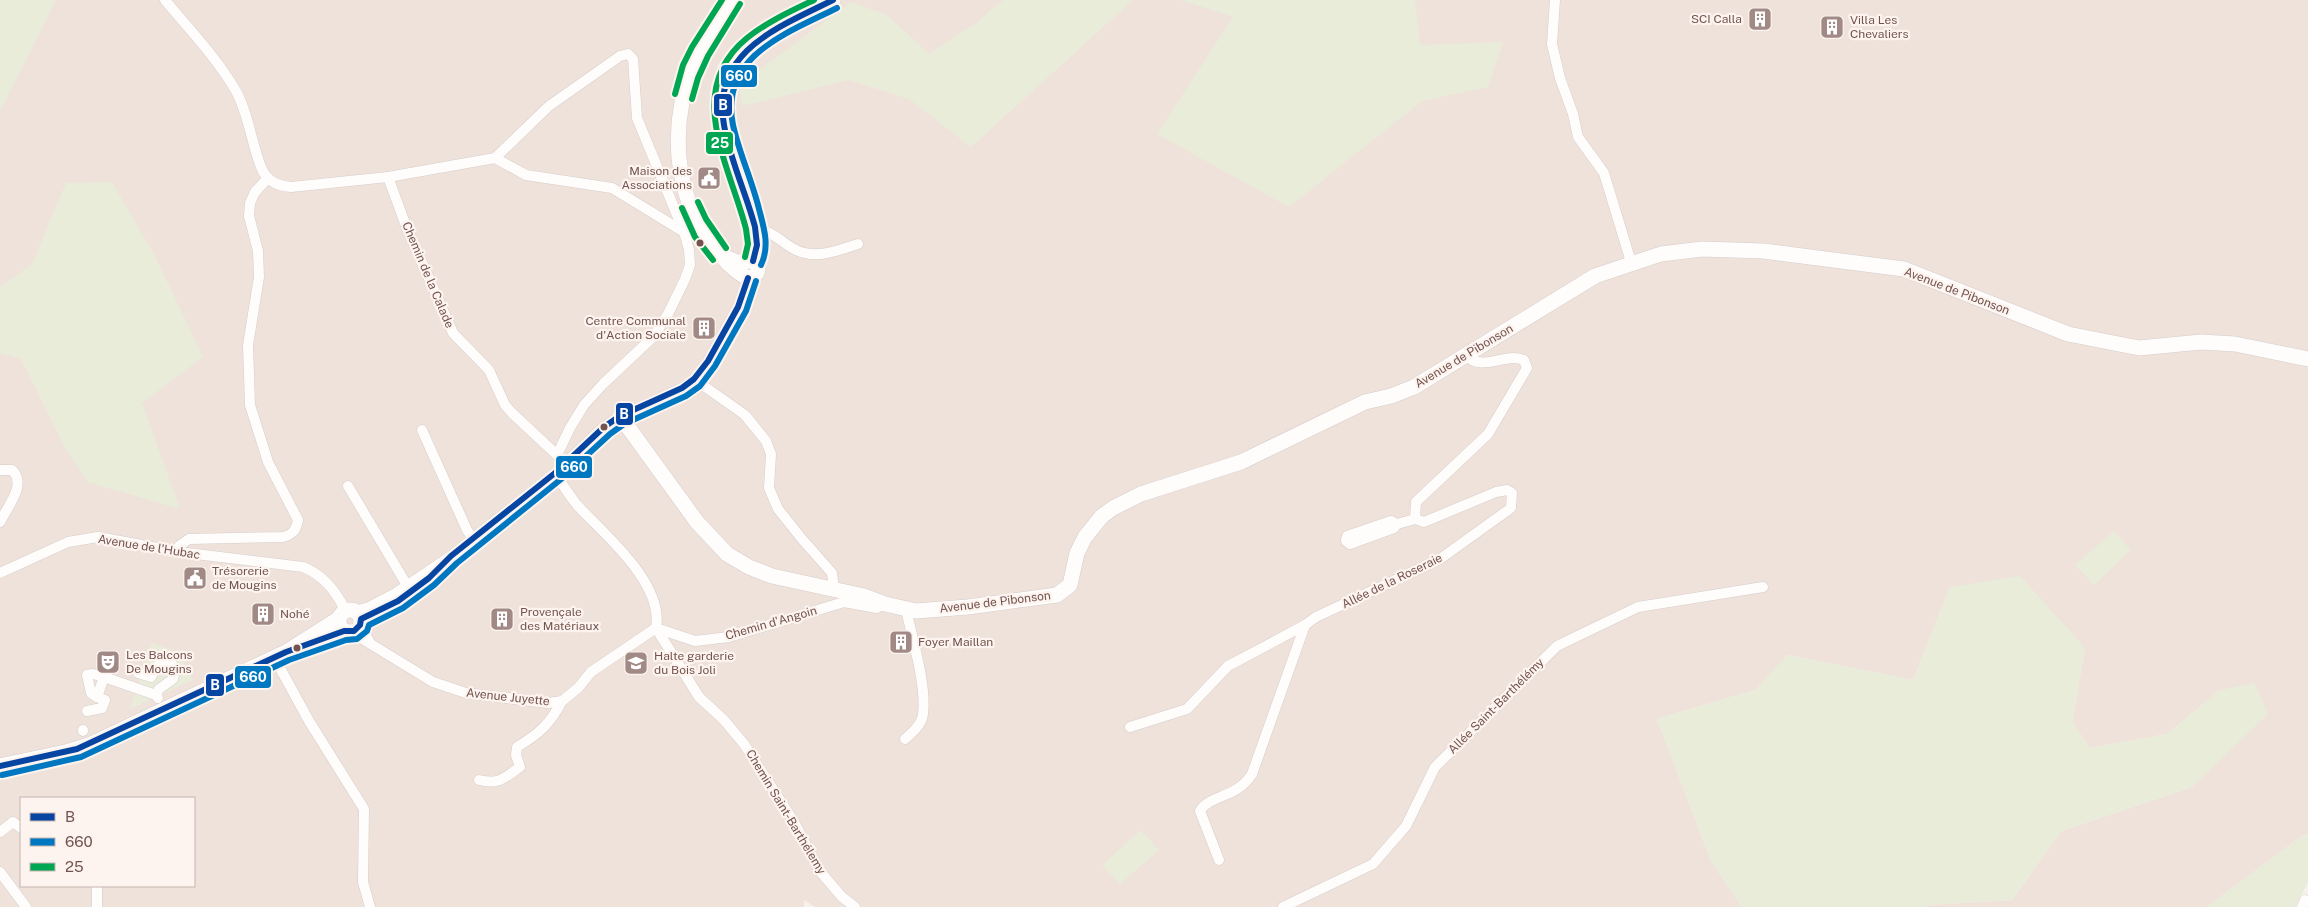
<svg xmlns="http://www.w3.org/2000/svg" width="2308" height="907" viewBox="0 0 2308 907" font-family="'Public Sans',sans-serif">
	<rect width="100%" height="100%" fill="#f7f1ed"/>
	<!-- residential -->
	<path fill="#efe2db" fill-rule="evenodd" d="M0,0H2308V833L2299,838L2207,907H1925L1926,905L2012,900L2061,831L2192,787L2254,683L2219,691L2167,734L2090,748L2072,722L2085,648L1950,587L1913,680L1788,655L1755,690L1657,719L1711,861L1742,907H815L804,900V907H0ZM21,798H194V886H21Z"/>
	<!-- green -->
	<g fill="#e8ecd9">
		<polygon points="0,0 56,0 0,111"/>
		<polygon points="1003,0 1133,0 971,147 909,99 849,80 742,106 739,85 851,2 887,15 929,54 976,23"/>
		<polygon points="1181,0 1415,0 1420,45 1503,42 1488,87 1422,101 1289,207 1157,134 1233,17"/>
		<polygon points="112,182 155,256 203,357 142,403 180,509 88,482 64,446 21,359 0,353 0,287 32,264 66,183"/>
		<polygon points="2114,531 2131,550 2094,585 2075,565"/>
		<polygon points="2020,576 2085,648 2072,722 2090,748 2167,734 2219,691 2254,683 2268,714 2192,787 2061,831 2012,900 1927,905 1925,907 1742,907 1711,861 1657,719 1755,690 1787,655 1913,680 1950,587"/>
		<polygon points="152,643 178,652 193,680 130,709"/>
		<polygon points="1141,830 1159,850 1120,884 1102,865"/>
		<polygon points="2308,833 2308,882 2295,907 2207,907 2299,838"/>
	</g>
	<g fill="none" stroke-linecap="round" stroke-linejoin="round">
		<!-- street casing -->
		<g stroke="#d6cdca" stroke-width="11">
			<g id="street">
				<path d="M165,0C189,29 217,58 236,91C249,115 251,142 261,167C266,181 277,186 291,187L388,177L495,158L549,106L620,56L628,54L633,59L637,118L684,232L689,250L690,265L685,279L668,314L653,337L603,384L584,405L570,428L557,455L564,465"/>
				<polyline points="1555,0 1552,44 1560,78 1573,114 1578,137 1604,173 1631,262"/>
				<polyline points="495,158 526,175 612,188 684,232"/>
				<polyline points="388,177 406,226 453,333 489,370 505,405 512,413 557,455"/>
				<path d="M755,229C773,230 781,243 796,250C817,260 838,250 858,244"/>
				<polyline points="694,379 745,415 766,441 771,454 769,488 778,509 802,539 832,573 834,589"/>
				<polyline points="422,430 467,530 473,539"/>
				<path d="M0,470H12C27,484 8,506 0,522"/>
				<path d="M555,473C562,484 569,495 577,505C605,535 664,583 656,628L699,697L724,720L744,744L794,822L819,870L842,897L855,907"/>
				<polyline points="348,486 411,592"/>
				<polyline points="1397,524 1394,528 1350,544 1346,541 1347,536 1391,521 1397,524 1415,519"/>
				<path d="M177,552L179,546L189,539L282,537C292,535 296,531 298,520L268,462L250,405L248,345L259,277L258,251L249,216L250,203L255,192L268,178"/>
				<path d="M0,573L68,542L98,537L179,552L303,567C323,575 336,591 345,610"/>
				<polyline points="355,611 369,607 396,593 451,556 555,473 600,430 614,420 690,384 701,373 708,361 738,307 748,278"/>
				<polyline points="361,619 411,592 440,567"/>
				<polyline points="360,625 370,643"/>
				<polyline points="351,632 433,682 466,693 548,703 562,701 578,688 591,672 656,628 695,641 729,637 844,602 877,608 882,605"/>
				<polyline points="274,657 309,721 364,809 363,882 370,907"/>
				<path d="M138,673L151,677L161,660L169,661C175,666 175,671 173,679L159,689L156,695"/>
				<polyline points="97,697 91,693 87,675 93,674 104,677"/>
				<polyline points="87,711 102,708 105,700 97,697 104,677 156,695 158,698"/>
				<polyline points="1130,727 1187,709 1228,666 1305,625"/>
				<polyline points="83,731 83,730"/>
				<path d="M905,739C913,732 922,724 923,714C927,686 912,638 906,609"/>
				<path d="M479,780C499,785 504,778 520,767L516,755L517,747C539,734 550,724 562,701"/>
				<polyline points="0,832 13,822 21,828"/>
				<path d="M1219,860L1200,811C1210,794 1236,799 1252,774L1305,625L1316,617L1440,559L1511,508L1512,493L1507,490L1496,492L1424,522L1415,519L1416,502L1488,434L1527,368L1524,360C1503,352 1484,373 1465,355"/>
				<polyline points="0,872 26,907"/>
				<polyline points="97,907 97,886"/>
				<polyline points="1283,907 1373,864 1406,826 1435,767 1557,646 1638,607 1763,587"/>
				<polyline points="2302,907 2305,900"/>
			</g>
		</g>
		<!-- secondary casing -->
		<g stroke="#d6ccca" stroke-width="16">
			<g id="secondary">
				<path d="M721,255L737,262L753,261L758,267C758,274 755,277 748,278C733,271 725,260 715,248C673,196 669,126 693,65C703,41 722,24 732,0"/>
				<path d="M753,261C761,247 756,231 752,216C745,186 731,156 724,125C707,51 780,28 833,0"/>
				<polyline points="620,416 697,522 727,554 749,567 772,576 864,596 885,604 916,611 968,607 1057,595 1070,585 1077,553 1085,537 1102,516 1113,508 1141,494 1241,462 1365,402 1391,396 1414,387 1595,276 1661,254 1702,249 1763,251 1904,269 2068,334 2139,348 2201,342 2235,344 2308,359"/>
				<circle cx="350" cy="621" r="11"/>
				<polyline points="0,766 66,752 89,745 286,652 338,619"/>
			</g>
		</g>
		<!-- street -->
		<use href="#street" stroke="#fefdfc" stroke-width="10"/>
		<!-- secondary -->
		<use href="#secondary" stroke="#fefdfc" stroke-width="15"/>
		<!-- bus-1 casing -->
		<g stroke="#fdf4ef" stroke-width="10">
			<g id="bus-1">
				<path d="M753,261L757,245L755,227C746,193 730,160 724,125C711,51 779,27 833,0"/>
				<polyline points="0,766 77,749 286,652 344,631 354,631 360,625 361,619 398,601 429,578 451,556 555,473 604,427 620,416 682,388 694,379 708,361 738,307 748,278"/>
			</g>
		</g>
		<!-- bus-2 casing -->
		<g stroke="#fdf4ef" stroke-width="10">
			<g id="bus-2">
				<path d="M761,265C770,246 764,228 759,209C752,180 739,153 733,125C719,56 787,33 837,8"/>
				<polyline points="2,775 81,757 289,660 346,640 357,639 367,631 369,625 403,608 434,585 457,563 560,480 610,434 624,424 686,396 700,386 715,366 746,311 756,281"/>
			</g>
		</g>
		<!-- bus-3 casing -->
		<g stroke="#fdf4ef" stroke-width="10">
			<g id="bus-3">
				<polyline points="675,94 683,65 692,47 722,0"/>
				<polyline points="692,99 698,78 708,56 740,4"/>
				<polyline points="698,202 706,219 726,248"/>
				<polyline points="682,208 695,237 713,260"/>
				<path d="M745,257L748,244L746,229C730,166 683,90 747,38C767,22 791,11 814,0"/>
			</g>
		</g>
		<!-- bus-1 -->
		<use href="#bus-1" stroke="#0645a2" stroke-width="6"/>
		<!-- bus-2 -->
		<use href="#bus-2" stroke="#0077c1" stroke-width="6"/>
		<!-- bus-3 -->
		<use href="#bus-3" stroke="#00a651" stroke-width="6"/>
	</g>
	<!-- icons -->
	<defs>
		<g id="building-square" transform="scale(1.25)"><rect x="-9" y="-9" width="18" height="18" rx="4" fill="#a18a86" stroke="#fdf4ef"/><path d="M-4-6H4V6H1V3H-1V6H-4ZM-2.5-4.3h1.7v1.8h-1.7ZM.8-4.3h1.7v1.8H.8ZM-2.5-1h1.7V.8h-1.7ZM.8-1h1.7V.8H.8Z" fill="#fff"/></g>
		<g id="civic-square" transform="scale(1.25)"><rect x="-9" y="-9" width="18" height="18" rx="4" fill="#a18a86" stroke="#fdf4ef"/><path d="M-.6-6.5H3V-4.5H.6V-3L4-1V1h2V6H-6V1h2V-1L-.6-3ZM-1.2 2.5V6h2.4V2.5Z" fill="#fff"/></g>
		<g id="theatre-square" transform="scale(1.25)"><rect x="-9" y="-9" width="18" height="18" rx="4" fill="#a18a86" stroke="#fdf4ef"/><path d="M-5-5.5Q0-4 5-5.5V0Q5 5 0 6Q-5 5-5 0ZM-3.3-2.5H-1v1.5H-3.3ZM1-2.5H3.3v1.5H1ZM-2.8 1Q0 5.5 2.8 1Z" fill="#fff"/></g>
		<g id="school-square" transform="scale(1.25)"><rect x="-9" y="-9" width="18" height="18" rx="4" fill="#a18a86" stroke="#fdf4ef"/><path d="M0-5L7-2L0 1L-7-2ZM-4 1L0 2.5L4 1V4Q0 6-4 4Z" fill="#fff"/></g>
	</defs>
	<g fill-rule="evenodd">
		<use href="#building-square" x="1760" y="19"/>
		<use href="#building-square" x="1832" y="27"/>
		<use href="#civic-square" x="709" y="178"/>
		<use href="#building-square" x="704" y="328"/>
		<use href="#civic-square" x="195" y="578"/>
		<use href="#building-square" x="263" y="614"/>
		<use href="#building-square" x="502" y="619"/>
		<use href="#building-square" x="901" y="642"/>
		<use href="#theatre-square" x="108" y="662"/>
		<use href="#school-square" x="636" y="663"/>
	</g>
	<!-- markers -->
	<g fill="#73534f" stroke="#fdf4ef" stroke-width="2">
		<circle cx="700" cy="243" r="4.5"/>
		<circle cx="604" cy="427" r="4.5"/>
		<circle cx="297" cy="648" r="4.5"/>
	</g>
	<g text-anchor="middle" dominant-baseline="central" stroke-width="4.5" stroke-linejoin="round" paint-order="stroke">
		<!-- poi labels -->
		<g font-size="12" fill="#73534f" stroke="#fdf4ef" text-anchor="start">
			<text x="1742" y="19" text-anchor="end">SCI Calla</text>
			<text x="1850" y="20">Villa Les<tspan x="1850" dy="14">Chevaliers</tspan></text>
			<text x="692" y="171" text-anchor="end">Maison des<tspan x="692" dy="14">Associations</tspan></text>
			<text x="686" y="321" text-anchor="end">Centre Communal<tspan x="686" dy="14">d'Action Sociale</tspan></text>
			<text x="212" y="571">Trésorerie<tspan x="212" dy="14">de Mougins</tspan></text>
			<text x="520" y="612">Provençale<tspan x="520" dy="14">des Matériaux</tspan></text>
			<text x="280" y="614">Nohé</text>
			<text x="918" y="642">Foyer Maillan</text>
			<text x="126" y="655">Les Balcons<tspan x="126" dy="14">De Mougins</tspan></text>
			<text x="654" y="656">Halte garderie<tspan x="654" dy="14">du Bois Joli</tspan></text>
		</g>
		<!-- street labels -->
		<g font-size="12" fill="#73534f" stroke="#fdf4ef">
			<text transform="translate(428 275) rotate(67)">Chemin de la Calade</text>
			<text transform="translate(1957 291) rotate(21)">Avenue de Pibonson</text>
			<text transform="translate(1464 356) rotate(-31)">Avenue de Pibonson</text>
			<text transform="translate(149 547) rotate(9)">Avenue de l'Hubac</text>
			<text transform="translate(1392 581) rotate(-26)">Allée de la Roseraie</text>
			<text transform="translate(995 602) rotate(-7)">Avenue de Pibonson</text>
			<text transform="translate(771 623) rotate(-16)">Chemin d'Angoin</text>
			<text transform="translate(508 697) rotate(6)">Avenue Juyette</text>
			<text transform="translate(1496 706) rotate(-45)">Allée Saint-Barthélémy</text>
			<text transform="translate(786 812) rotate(59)">Chemin Saint-Barthélemy</text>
		</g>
	</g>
	<g stroke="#fdf4ef" stroke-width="2">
		<rect x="720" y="64" width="38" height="24" rx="5" fill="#0077c1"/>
		<rect x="713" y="93" width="20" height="24" rx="5" fill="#0645a2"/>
		<rect x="705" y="131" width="29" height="24" rx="5" fill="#00a651"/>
		<rect x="615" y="402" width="19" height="24" rx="5" fill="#0645a2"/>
		<rect x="555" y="455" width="38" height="24" rx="5" fill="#0077c1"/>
		<rect x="234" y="665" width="38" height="24" rx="5" fill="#0077c1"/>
		<rect x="205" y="673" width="20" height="24" rx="5" fill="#0645a2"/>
	</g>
	<g font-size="14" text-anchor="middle" font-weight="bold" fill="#fff">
		<text x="739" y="81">660</text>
		<text x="723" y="110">B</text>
		<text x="720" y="148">25</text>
		<text x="624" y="419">B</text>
		<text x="574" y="472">660</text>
		<text x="253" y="682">660</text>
		<text x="215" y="690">B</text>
	</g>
	<!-- legend -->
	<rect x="20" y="797" width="175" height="90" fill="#fdf4ef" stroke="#c6b4af"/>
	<rect x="30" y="813" width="25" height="8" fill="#0645a2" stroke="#c6b4af"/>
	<text x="65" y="822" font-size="15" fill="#73534f">B</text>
	<rect x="30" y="838" width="25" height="8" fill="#0077c1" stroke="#c6b4af"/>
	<text x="65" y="847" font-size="15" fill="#73534f">660</text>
	<rect x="30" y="863" width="25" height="8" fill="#00a651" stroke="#c6b4af"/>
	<text x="65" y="872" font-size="15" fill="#73534f">25</text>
</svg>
